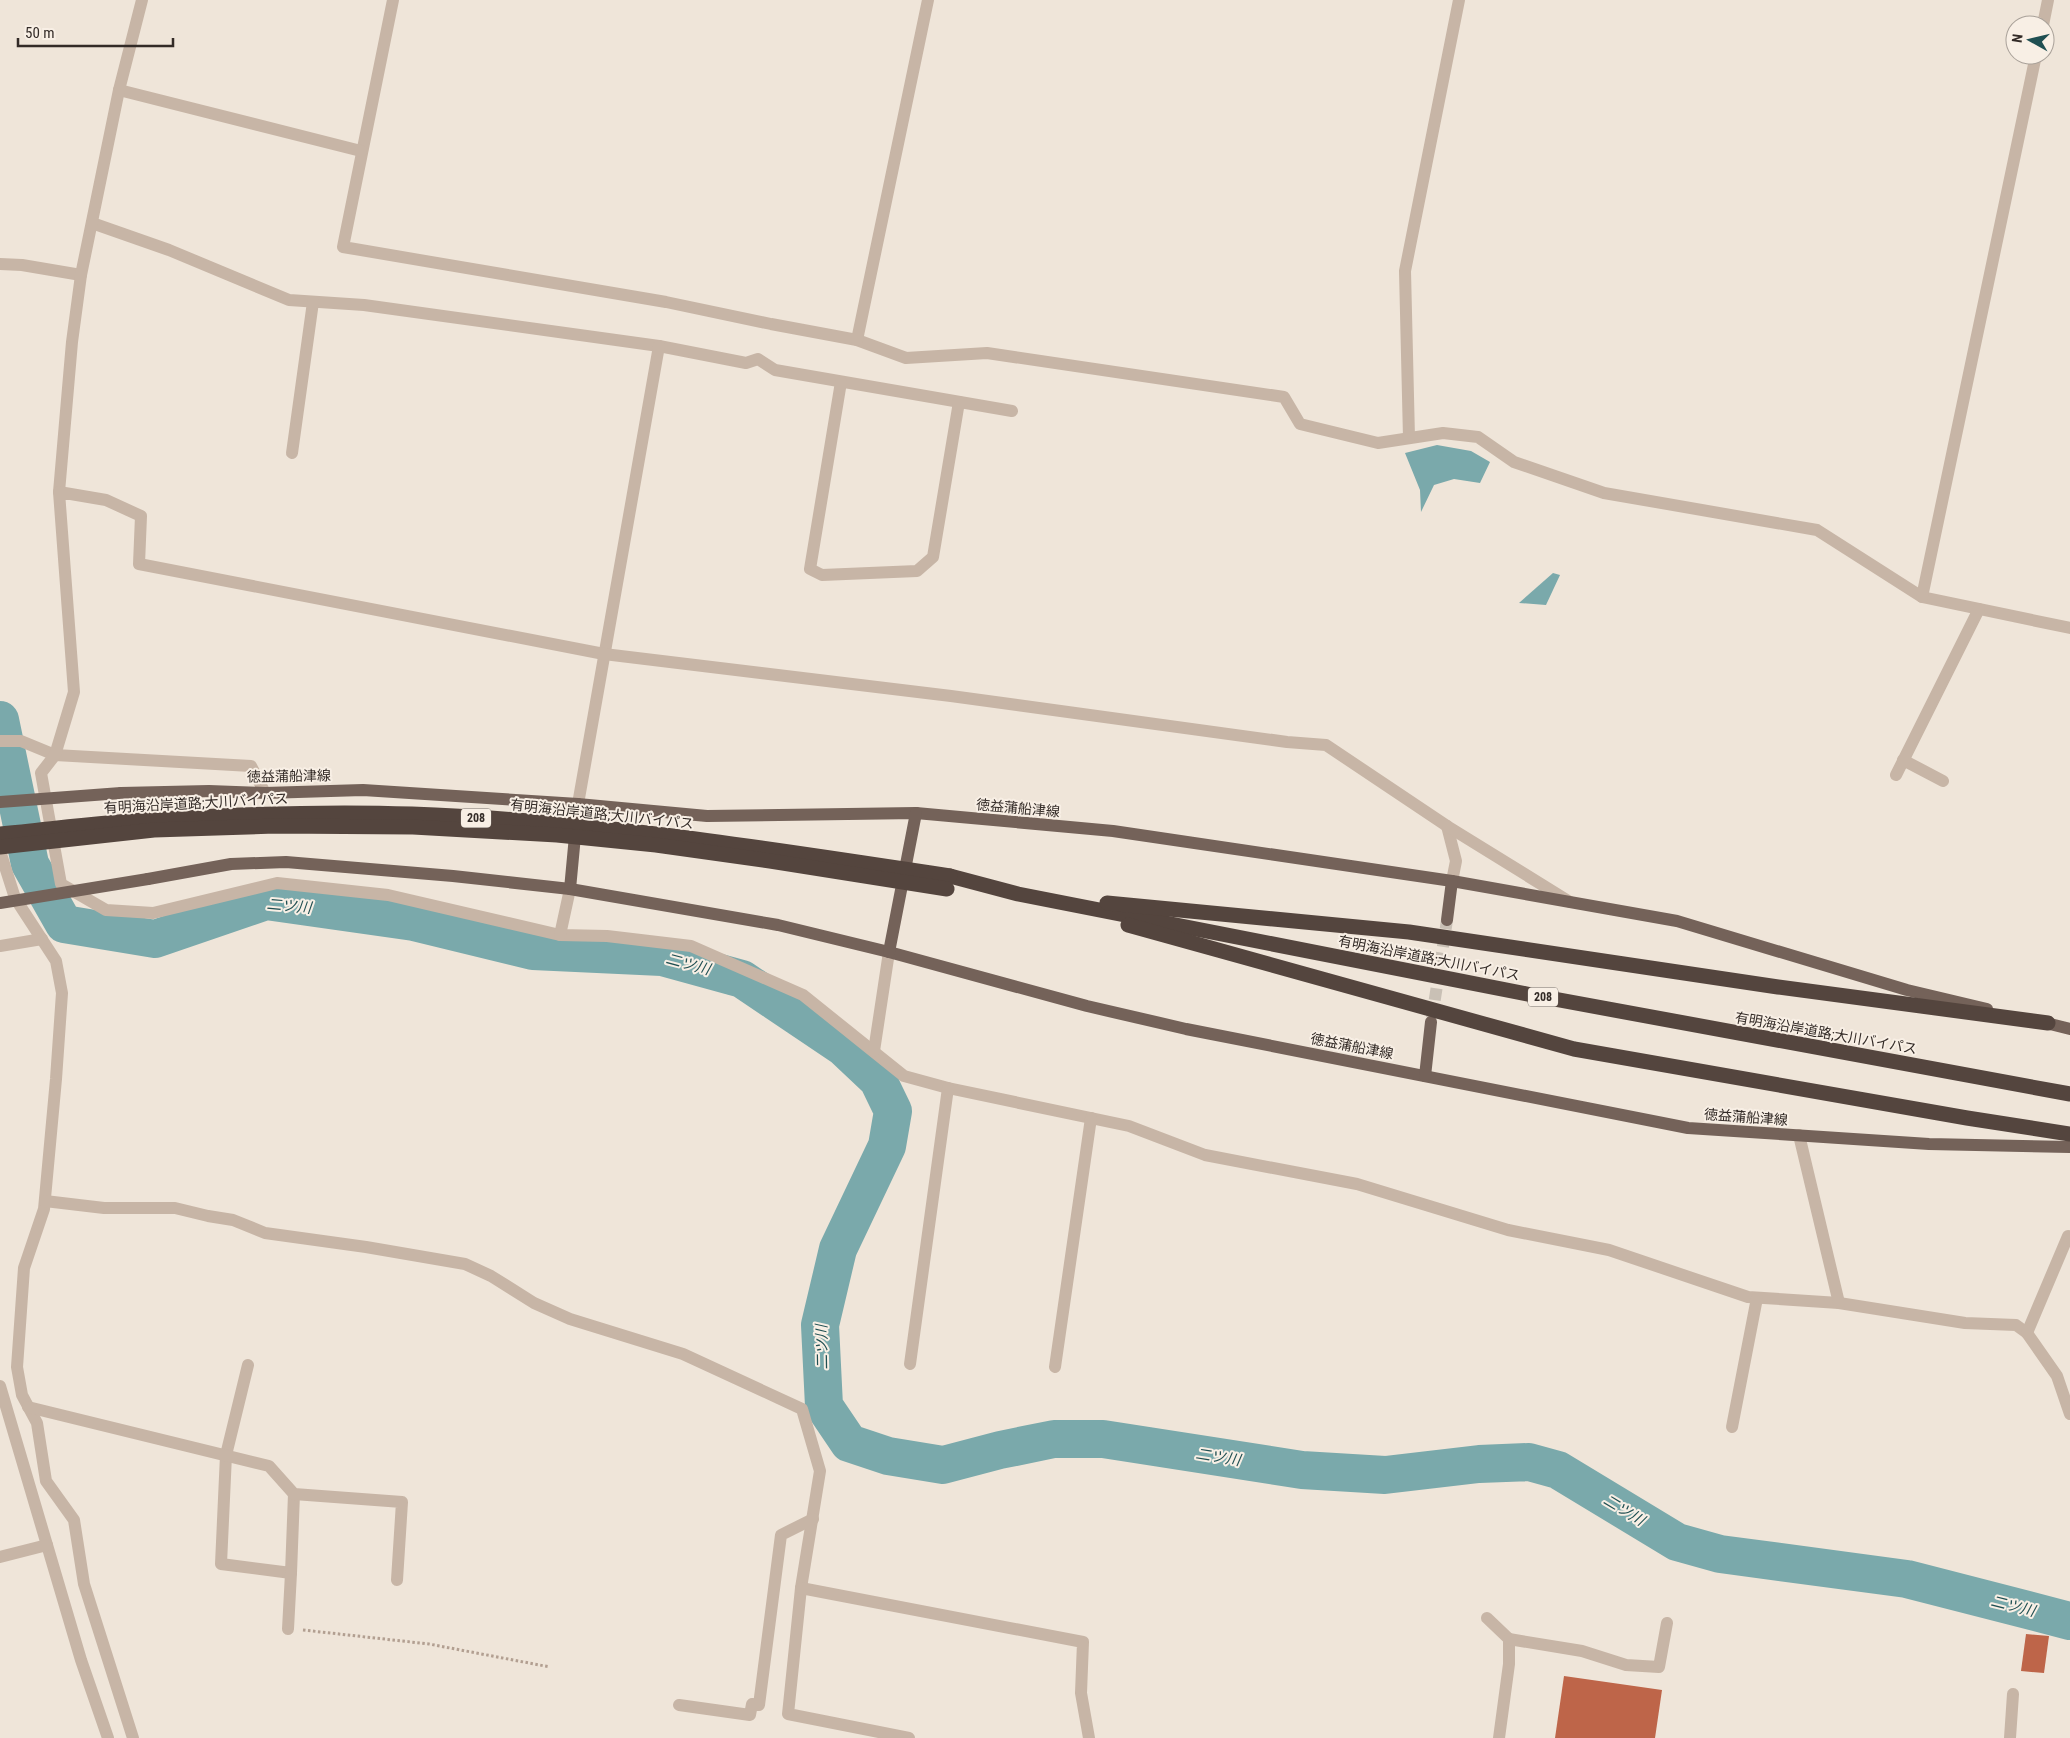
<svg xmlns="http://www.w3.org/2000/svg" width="2070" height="1738" viewBox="0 0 2070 1738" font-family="'Roboto Condensed','Noto Sans JP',sans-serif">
	<rect width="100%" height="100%" fill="#efe5d9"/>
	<!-- water -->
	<g fill="#7aa9ab">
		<polygon points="1437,445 1471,451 1490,462 1480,483 1454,479 1434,485 1421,512 1420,490 1405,453"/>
		<polygon points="1553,573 1560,575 1546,605 1519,603"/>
	</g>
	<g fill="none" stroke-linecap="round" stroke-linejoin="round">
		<!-- river -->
		<polyline stroke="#7aa9ab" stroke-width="38" points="0,720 30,864 64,924 155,939 266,901 414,922 533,951 662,957 742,979 843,1047 878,1080 893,1111 887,1146 838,1249 820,1325 824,1406 849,1443 888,1456 943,1465 1000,1450 1054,1439 1103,1439 1302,1470 1385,1475 1479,1464 1529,1462 1558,1470 1677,1542 1720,1554 1907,1579 2070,1621"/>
	</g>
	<!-- building -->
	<g fill="#be6549">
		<polygon points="2026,1634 2049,1636 2044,1673 2021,1671"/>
		<polygon points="1564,1676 1662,1690 1655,1738 1555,1738"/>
	</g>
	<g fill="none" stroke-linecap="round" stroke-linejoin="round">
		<!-- major-tunnel -->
		<polyline stroke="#c9c0b5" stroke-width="12" stroke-dasharray="12 6" stroke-linecap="butt" points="1432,1018 1447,920"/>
		<!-- path -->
		<polyline stroke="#b29f91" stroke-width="3" stroke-dasharray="2.5 2.5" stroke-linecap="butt" points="303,1630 429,1644 550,1667"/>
		<!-- minor -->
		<g stroke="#c7b5a6" stroke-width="12">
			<polyline points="393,0 343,247 666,302 771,324 857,340 906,358 987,353 1284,397 1300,424 1378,443 1443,433 1478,437 1514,462 1604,493 1817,530 1922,597 2070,628"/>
			<polyline points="2043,25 2048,0"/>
			<polyline points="119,90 361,151"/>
			<polyline points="92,223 169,250 289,300 364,305 659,346 746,363 758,359 775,370 1012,411"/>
			<polyline points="0,264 22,265 81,275"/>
			<polyline points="857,340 928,0"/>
			<polyline points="841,382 810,569 822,575 917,571 933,557 959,402"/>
			<polyline points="1409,438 1405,271 1459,0"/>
			<polyline points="292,453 313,302"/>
			<polyline points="59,492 72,342 81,275 119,90 142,0"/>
			<polyline points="1922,597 2036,55"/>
			<polyline points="0,741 21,741 55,755 251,766 265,793"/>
			<polyline points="1903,760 1943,781"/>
			<polyline points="1896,775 1979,609"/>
			<polyline points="578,804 659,346"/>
			<polyline points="1447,826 1456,861 1452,881"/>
			<polyline points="0,851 15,898 56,961 62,993 56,1079 44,1209 24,1268 17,1367 22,1395 37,1423 46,1481 74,1520 84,1584 133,1738"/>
			<polyline points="1570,902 1447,826 1326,745 1287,742 951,696 604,654 139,564 141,516 106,500 59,492 74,692 55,755 41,773 61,884 106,910 153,913 277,883 388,895 560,935 607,936 691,946 803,995 904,1076 948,1088 1129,1126 1205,1155 1357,1184 1508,1230 1609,1250 1748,1297 1839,1303 1965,1323 2016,1325 2027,1333 2057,1376 2070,1414"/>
			<polyline points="560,935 570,889"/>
			<polyline points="0,946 42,939"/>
			<polyline points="874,1051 889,952"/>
			<polyline points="1799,1135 1839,1303"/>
			<polyline points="45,1201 104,1208 175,1208 208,1216 233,1220 265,1233 366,1247 465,1264 491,1276 534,1303 570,1319 683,1354 802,1409 820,1471 801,1588 788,1714 909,1738"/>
			<polyline points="2027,1333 2068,1236"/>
			<polyline points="910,1364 948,1088"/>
			<polyline points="248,1365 226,1455 221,1564 291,1573 294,1494"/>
			<polyline points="1055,1367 1091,1118"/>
			<polyline points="0,1386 81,1660 108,1738"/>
			<polyline points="28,1407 269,1466 294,1494 402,1502 397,1580"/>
			<polyline points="1732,1427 1757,1298"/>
			<polyline points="0,1557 47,1545"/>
			<polyline points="801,1588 1083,1642 1081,1693 1089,1738"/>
			<polyline points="1487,1618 1509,1639 1509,1664 1499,1738"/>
			<polyline points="288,1629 291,1573"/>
			<polyline points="1509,1639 1582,1651 1626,1665 1659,1667 1667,1623"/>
			<polyline points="679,1705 750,1715 752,1704 759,1705 781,1535 813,1519"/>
			<polyline points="2010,1738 2013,1694"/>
		</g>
		<!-- major -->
		<g stroke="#746259" stroke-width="12">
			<polyline points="121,793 209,791 265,793 363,790 578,804 707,816 916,813 1113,831 1452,881 1677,921 1907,990 1987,1009"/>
			<polyline points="148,879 231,864 286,862 453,876 570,889 778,925 889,952 1087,1006 1186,1029 1688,1128 1929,1144 2070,1147"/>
			<polyline points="570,889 578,804"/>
			<polyline points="1447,920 1452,881"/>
			<polyline points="889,952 916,813"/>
			<polyline points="2038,1021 2070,1029"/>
			<polyline points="1425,1076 1431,1022"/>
		</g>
		<!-- highway -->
		<g stroke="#54453e" stroke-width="15">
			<polyline points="950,876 1018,894 1527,994 2070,1094"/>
			<polyline points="1107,903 1409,932 1778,987 2048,1023"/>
			<polyline points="1128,925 1574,1049 1967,1118 2070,1134"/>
		</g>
		<!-- major-bridge -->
		<g stroke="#746259" stroke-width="12">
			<polyline points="0,802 121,793"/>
			<polyline points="0,903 148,879"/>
		</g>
		<!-- highway-bridge -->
		<g stroke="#54453e" stroke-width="15">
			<path d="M0,834C52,829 105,822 157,819C242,814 327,811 412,814C592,820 771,849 950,876"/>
			<polyline points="0,847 154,830 275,826 413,827 557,835 656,845 770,861 947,889"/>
		</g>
	</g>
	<g text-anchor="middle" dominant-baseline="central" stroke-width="4" stroke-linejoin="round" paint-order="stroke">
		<!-- shield labels -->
		<g fill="#f8efe5" stroke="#6e6660" stroke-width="1">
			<rect x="461" y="808.5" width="30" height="19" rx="4"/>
			<rect x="1528" y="987.5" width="30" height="19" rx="4"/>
		</g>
		<g font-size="12" font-weight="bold" fill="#332b27">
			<text x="476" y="818">208</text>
			<text x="1543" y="997">208</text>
		</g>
		<!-- street labels -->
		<g font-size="14" fill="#332b27" stroke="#f8efe5">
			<text transform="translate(289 776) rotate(-1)">徳益蒲船津線</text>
			<text transform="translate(196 803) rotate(-3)">有明海沿岸道路;大川バイパス</text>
			<text transform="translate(1018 808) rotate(5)">徳益蒲船津線</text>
			<text transform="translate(602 814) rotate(6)">有明海沿岸道路;大川バイパス</text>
			<text transform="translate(1429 958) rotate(11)">有明海沿岸道路;大川バイパス</text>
			<text transform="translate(1826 1033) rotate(10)">有明海沿岸道路;大川バイパス</text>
			<text transform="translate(1352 1046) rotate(11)">徳益蒲船津線</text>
			<text transform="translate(1746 1117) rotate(4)">徳益蒲船津線</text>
		</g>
		<!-- water labels -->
		<g font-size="15" font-style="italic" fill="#1f4f52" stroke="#f8efe5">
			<text transform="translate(289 906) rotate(5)">二ツ川</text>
			<text transform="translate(688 964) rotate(15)">二ツ川</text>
			<text transform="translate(822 1347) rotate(-91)">二ツ川</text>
			<text transform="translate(1218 1457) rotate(9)">二ツ川</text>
			<text transform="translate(1624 1510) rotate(31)">二ツ川</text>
			<text transform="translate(2013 1606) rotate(14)">二ツ川</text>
		</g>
	</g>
	<!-- north arrow -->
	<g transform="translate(2030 40) rotate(278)"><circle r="24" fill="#f8efe5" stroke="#a9a199"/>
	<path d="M0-4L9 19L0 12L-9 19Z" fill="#1f4f52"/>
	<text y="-8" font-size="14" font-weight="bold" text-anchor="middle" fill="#332b27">N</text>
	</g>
	<!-- scale -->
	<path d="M18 38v8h155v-8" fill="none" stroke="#332b27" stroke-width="2.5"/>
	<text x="25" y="38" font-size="15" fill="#332b27" stroke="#f8efe5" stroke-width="4" paint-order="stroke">50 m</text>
</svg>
